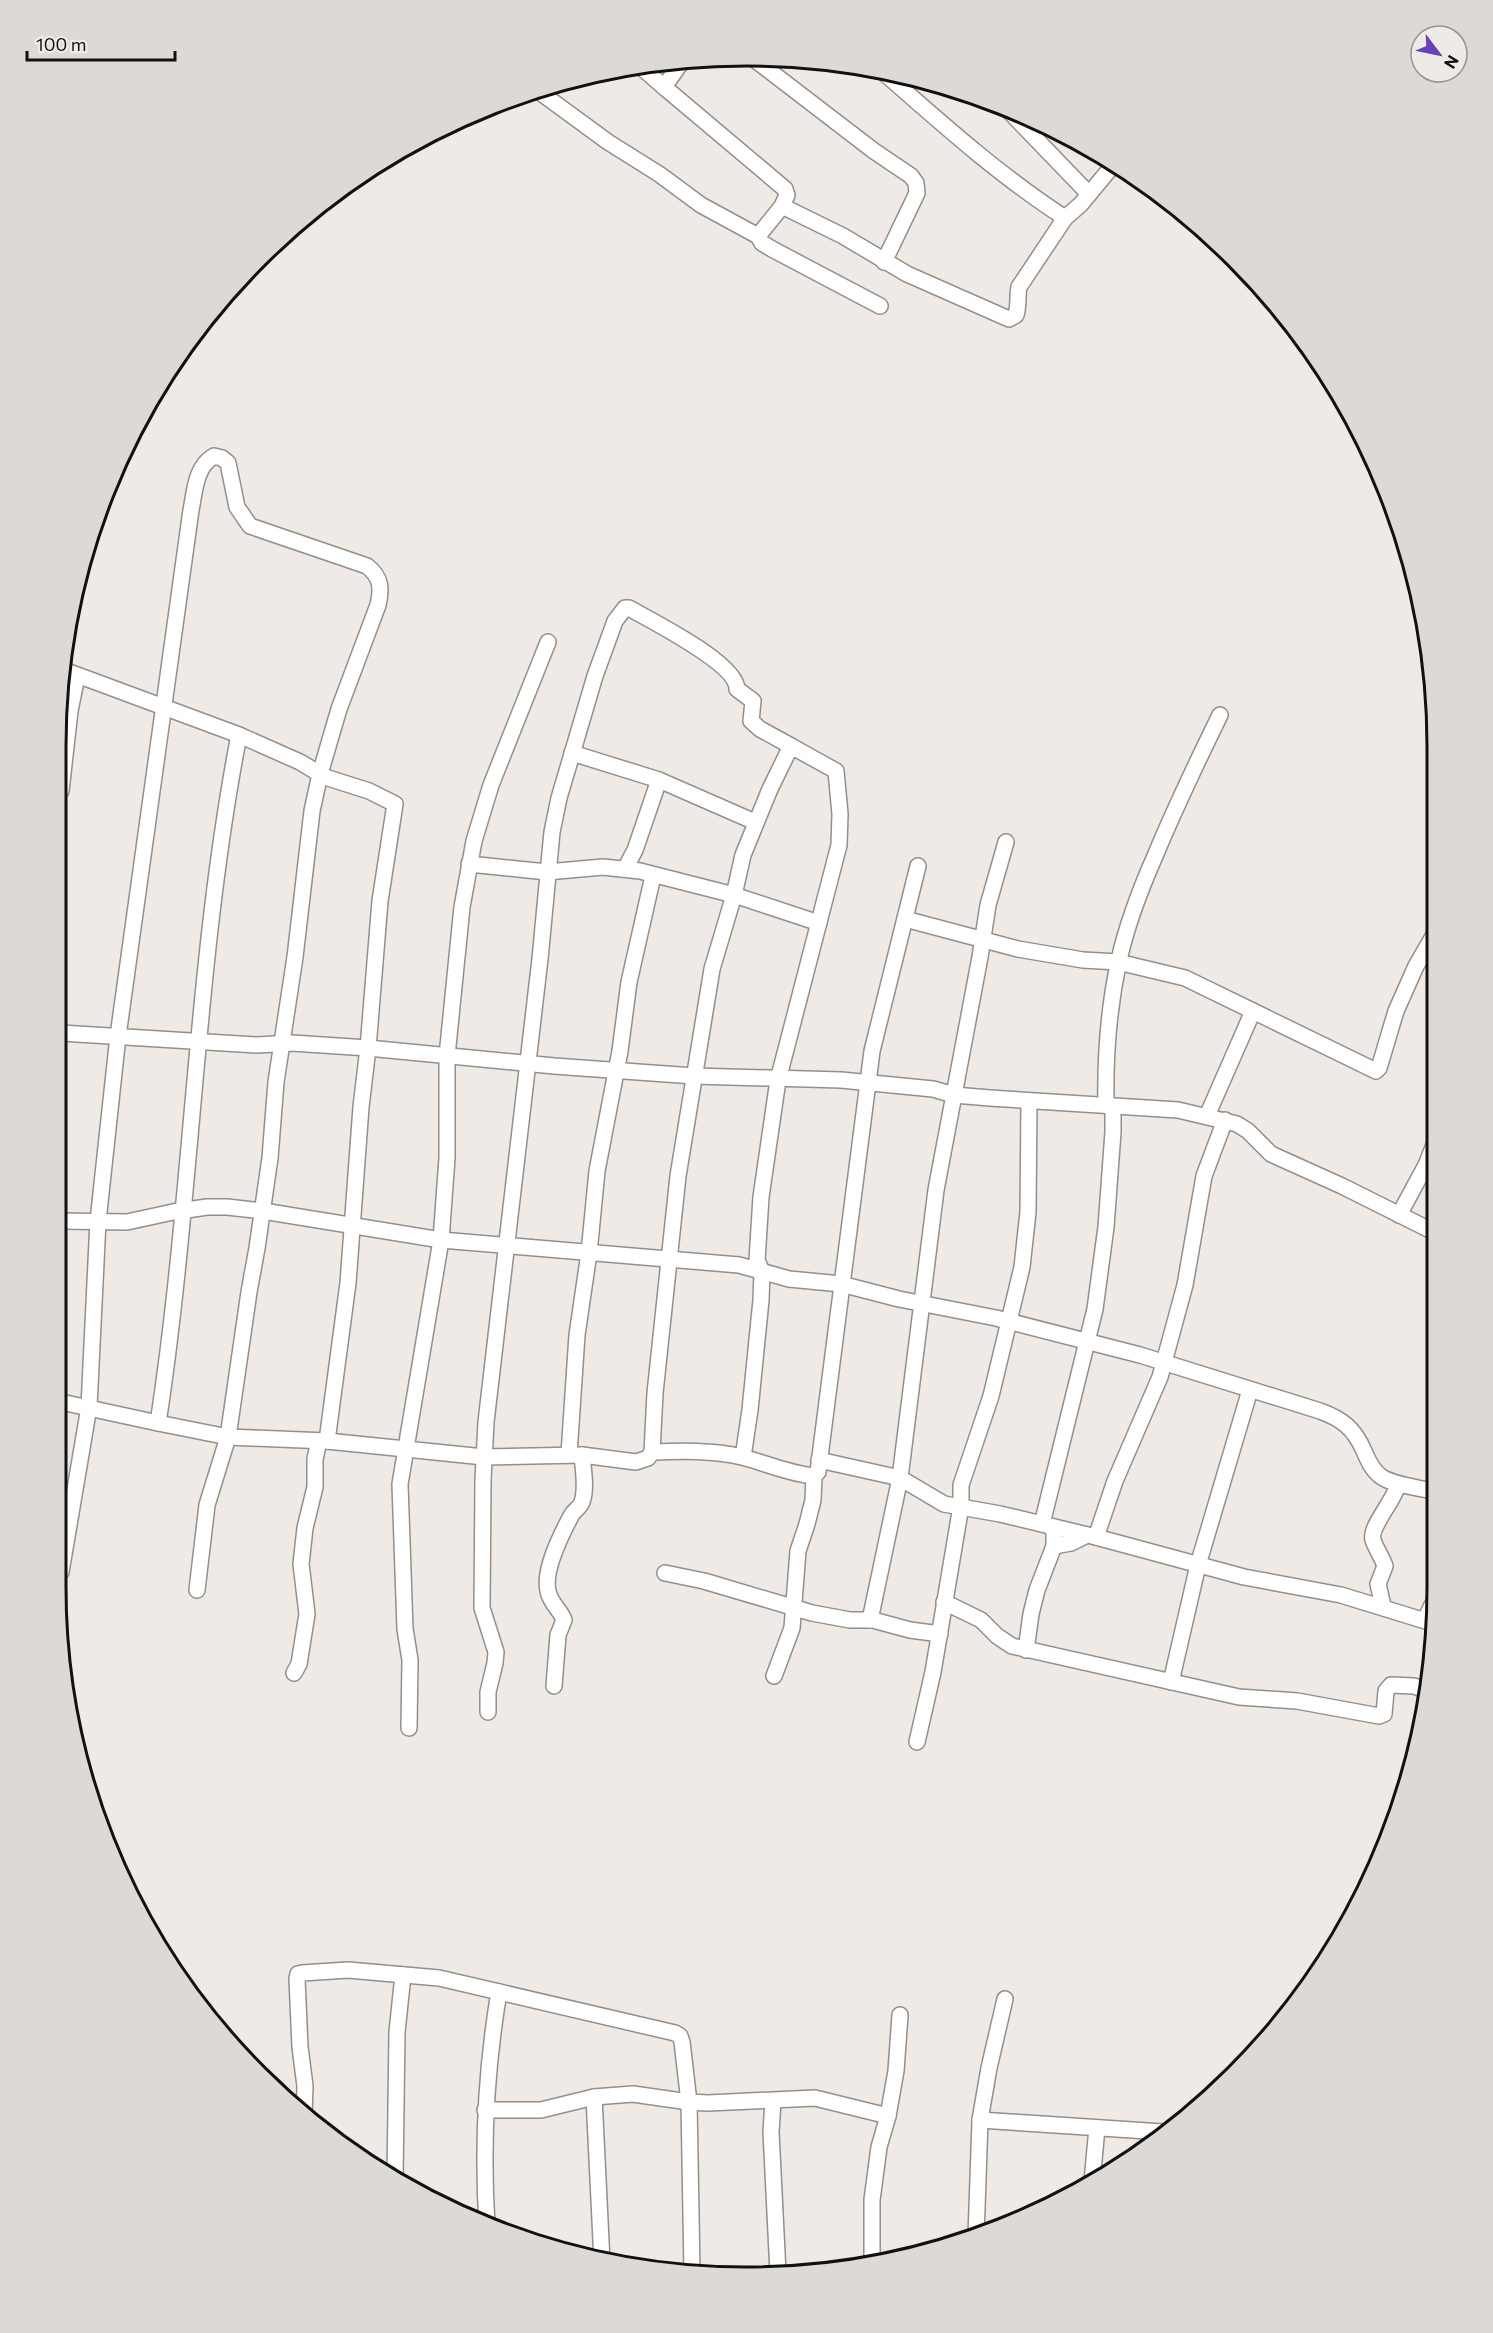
<svg xmlns="http://www.w3.org/2000/svg" width="1493" height="2333" viewBox="0 0 1493 2333" font-family="Commissioner,sans-serif">
	<rect width="100%" height="100%" fill="#efeae6"/>
	<g fill="none" stroke-linecap="round" stroke-linejoin="round">
		<!-- minor casing -->
		<g stroke="#938f8b" stroke-width="18">
			<g id="minor">
				<polyline points="754,59 874,151 911,176 916,183 917,193 884,262"/>
				<polyline points="641,67 664,87 683,60"/>
				<path d="M883,72C941,123 1000,176 1065,218L1081,204L1114,164"/>
				<path d="M664,87L785,189L787,195L783,204L784,207L843,236L907,274L1009,319L1016,315C1019,306 1017,297 1019,287L1065,218"/>
				<polyline points="537,90 608,142 659,174 701,205 758,236 762,243 772,249 880,306"/>
				<polyline points="1007,109 1089,194"/>
				<polyline points="758,236 783,205"/>
				<polyline points="61,669 239,735 300,762 325,777 369,791 395,804 380,901 368,1048 361,1107 348,1283 327,1441"/>
				<path d="M239,735C195,962 193,1195 158,1423L228,1437L327,1441L484,1457L582,1455L636,1462L648,1458L652,1452C681,1451 713,1450 742,1457C766,1463 789,1474 814,1476"/>
				<polyline points="572,753 659,780 755,822"/>
				<polyline points="61,791 70,711 77,676"/>
				<polyline points="469,864 547,872 603,867 640,871 734,895 819,923"/>
				<polyline points="625,869 635,850 659,780"/>
				<polyline points="905,919 1018,949 1083,960 1118,962 1185,978 1376,1071 1379,1068 1396,1011 1416,966 1435,933"/>
				<polyline points="61,1033 257,1045 292,1043 368,1048 554,1066 694,1076 841,1080 933,1089 954,1095 990,1098 1178,1110 1237,1124 1248,1131 1271,1154 1342,1186 1434,1232"/>
				<path d="M1106,1105C1105,1058 1109,1006 1119,960C1127,924 1140,890 1155,856C1175,808 1197,762 1220,715"/>
				<polyline points="1207,1116 1253,1011"/>
				<polyline points="1399,1215 1426,1165 1434,1145"/>
				<path d="M61,1221L127,1222L173,1212L207,1207H227L263,1211L441,1240L739,1265L789,1279L841,1284L899,1299L996,1318L1140,1355L1320,1411C1342,1419 1354,1428 1364,1451C1368,1460 1371,1468 1379,1475C1391,1485 1416,1487 1432,1491"/>
				<polyline points="61,1402 158,1423"/>
				<polyline points="652,1452 655,1393 678,1176 712,969 734,895 743,855 770,789 791,746 836,771 840,814 839,845 778,1080 761,1197 757,1260 762,1272 761,1300 750,1410 743,1457"/>
				<polyline points="569,1454 577,1335 589,1253 597,1171 620,1051 629,982 653,876"/>
				<polyline points="819,1460 900,1478 944,1504 1000,1514 1096,1537 1244,1577 1341,1595 1432,1623"/>
				<polyline points="1042,1524 1095,1309 1106,1227 1113,1132 1113,1107"/>
				<polyline points="1096,1537 1115,1481 1160,1377 1185,1285 1204,1176 1225,1120"/>
				<polyline points="1054,1546 1071,1543 1087,1535"/>
				<path d="M61,1572L89,1407L98,1221L118,1036L191,510C195,491 195,467 214,456L222,458L228,463L237,507L250,526L367,566C381,577 382,588 378,605L339,709L320,774L312,811L295,957L276,1082L270,1158L257,1248L249,1292L228,1437L207,1505L197,1590"/>
				<polyline points="665,1573 704,1581 812,1613 850,1620 873,1620 910,1630 940,1634"/>
				<polyline points="944,1602 981,1620 997,1636 1012,1646 1239,1697 1297,1701 1379,1716 1384,1714 1386,1691 1391,1685 1414,1686 1428,1691"/>
				<path d="M1383,1606L1378,1584L1385,1566C1382,1557 1376,1549 1373,1540C1369,1527 1395,1500 1398,1484"/>
				<polyline points="870,1620 900,1478 936,1190 980,957 988,905 1006,842"/>
				<polyline points="1425,1620 1432,1605"/>
				<polyline points="1026,1650 1031,1614 1037,1590 1054,1546 1054,1532 1051,1527"/>
				<polyline points="294,1673 299,1664 307,1614 301,1564 305,1528 315,1487 315,1459 319,1441"/>
				<polyline points="774,1676 792,1628 798,1551 807,1524 813,1500 814,1476 818,1472 872,1051 918,866"/>
				<polyline points="1171,1682 1198,1565 1250,1390"/>
				<path d="M554,1686L558,1635L564,1620C560,1609 550,1603 548,1591C543,1570 561,1535 571,1516C574,1510 580,1508 582,1502C587,1488 583,1469 582,1455"/>
				<path d="M488,1712V1692L495,1663L496,1652L482,1608L483,1480L486,1422L540,959L552,832L559,798L595,676L615,621L625,608H629C651,621 737,663 737,689L753,701L751,721L760,729L791,746"/>
				<polyline points="409,1728 410,1660 405,1629 400,1484 441,1240 447,1158 447,1056 462,907 474,841 491,785 548,642"/>
				<polyline points="917,1742 933,1672 961,1506 961,1485 991,1396 1022,1267 1028,1212 1029,1101"/>
				<polyline points="594,2097 602,2262"/>
				<polyline points="773,2101 771,2132 778,2273"/>
				<polyline points="485,2110 541,2110 594,2097 633,2094 689,2102 708,2103 815,2098 888,2116"/>
				<polyline points="304,2115 305,2086 300,2047 297,1979 298,1974 302,1973 348,1970 439,1978 675,2033 680,2036 682,2042 689,2102 692,2272"/>
				<polyline points="980,2120 1163,2132"/>
				<polyline points="395,2178 397,2032 403,1975"/>
				<polyline points="1092,2181 1097,2128"/>
				<path d="M487,2225C482,2147 486,2069 499,1992"/>
				<polyline points="976,2237 980,2120 989,2068 1005,1999"/>
				<polyline points="872,2261 872,2200 879,2147 888,2116 896,2071 900,2015"/>
			</g>
		</g>
		<!-- minor -->
		<use href="#minor" stroke="#fff" stroke-width="15"/>
	</g>
	<!-- crop -->
	<path d="M0 0H1493V2333H0ZM746 66H747A680 680 0 0 1 1427 746V1587A680 680 0 0 1 747 2267H746A680 680 0 0 1 66 1587V746A680 680 0 0 1 746 66Z" fill="#ddd9d5" fill-rule="evenodd"/>
	<path fill="none" stroke="#12110f" stroke-width="3" d="M746 66H747A680 680 0 0 1 1427 746V1587A680 680 0 0 1 747 2267H746A680 680 0 0 1 66 1587V746A680 680 0 0 1 746 66Z"/>
	<!-- north arrow -->
	<g transform="translate(1439 54) rotate(122)"><circle r="28" fill="#efeae6" stroke="#979390" stroke-width="1.5"/>
	<path d="M0-4.5L10 22L0 15L-10 22Z" fill="#6840b8"/>
	<text y="-9" font-size="16" font-weight="bold" text-anchor="middle" fill="#12110f">N</text>
	</g>
	<!-- scale -->
	<path d="M27 51v9h148v-9" fill="none" stroke="#12110f" stroke-width="3"/>
	<text x="36" y="51" font-size="18" fill="#12110f" stroke="#efeae6" stroke-width="4.5" paint-order="stroke">100 m</text>
</svg>
